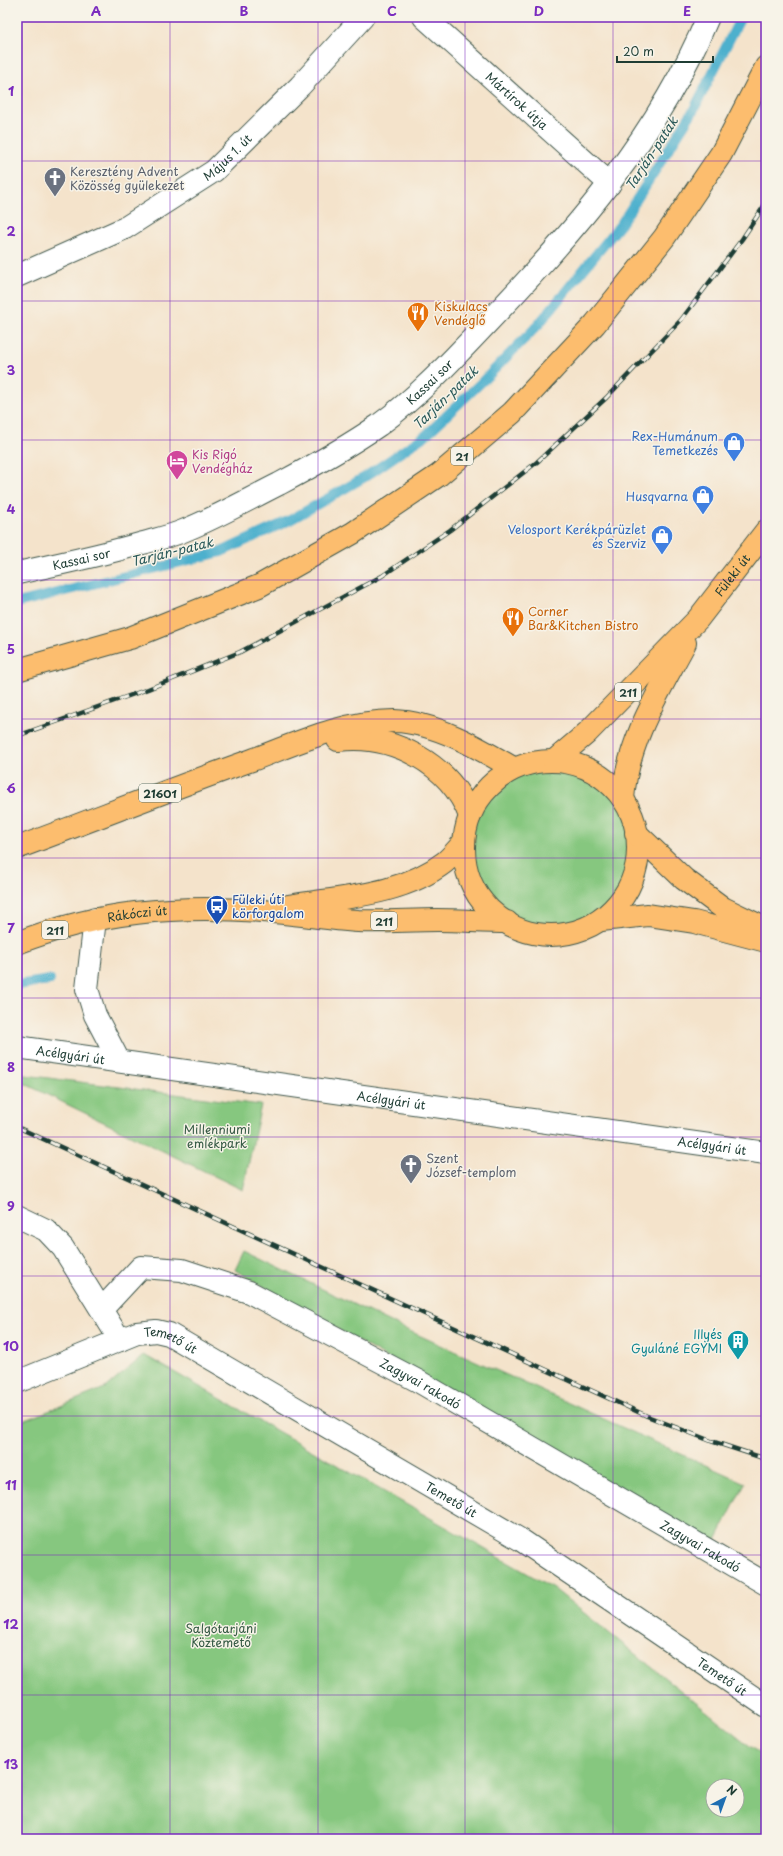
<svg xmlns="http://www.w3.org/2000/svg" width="783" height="1856" viewBox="0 0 783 1856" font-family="'Playpen Sans',sans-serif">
	<rect width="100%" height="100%" fill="#f7f3e8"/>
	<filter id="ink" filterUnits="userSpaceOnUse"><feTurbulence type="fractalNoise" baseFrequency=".025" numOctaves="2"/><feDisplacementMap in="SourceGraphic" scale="8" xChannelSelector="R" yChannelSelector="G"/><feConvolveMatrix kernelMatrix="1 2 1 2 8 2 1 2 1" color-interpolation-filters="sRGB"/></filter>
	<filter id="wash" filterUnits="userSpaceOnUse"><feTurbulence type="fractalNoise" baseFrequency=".012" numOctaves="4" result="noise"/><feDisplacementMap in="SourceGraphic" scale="16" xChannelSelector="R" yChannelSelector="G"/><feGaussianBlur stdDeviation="0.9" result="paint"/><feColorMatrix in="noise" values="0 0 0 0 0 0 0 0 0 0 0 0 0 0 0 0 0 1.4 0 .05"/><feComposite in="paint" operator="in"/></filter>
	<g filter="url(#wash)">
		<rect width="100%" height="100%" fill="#f4e3cb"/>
		<!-- green -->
		<g fill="#86c77f" stroke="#52825a" fill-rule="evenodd">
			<circle cx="551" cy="848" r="87"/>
			<polygon points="17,1074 261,1105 243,1190 17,1080"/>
			<polygon points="244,1251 392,1323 745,1483 713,1546 235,1270"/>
			<path d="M144,1355L553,1588L766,1759V1839H17V1423L51,1410L107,1387ZM713,1786H737V1810H713Z"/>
		</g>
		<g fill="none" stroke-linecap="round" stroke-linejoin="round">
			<!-- stream -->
			<g stroke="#4eb0cd" stroke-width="10">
				<polyline points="17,603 221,552 290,520 365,477 426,435 489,375 538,325 621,224 693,111 741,17"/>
				<polyline points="17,985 50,980"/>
			</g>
		</g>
	</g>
	<g filter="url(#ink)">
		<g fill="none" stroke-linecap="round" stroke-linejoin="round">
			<!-- minor casing -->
			<g stroke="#3f564b" stroke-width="24">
				<g id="minor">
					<path id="s1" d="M424,17L610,184"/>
					<path id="s2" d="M17,276L125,228L214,171L300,86L363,17"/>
					<path id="s3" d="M17,573C59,564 102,555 143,543C157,539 171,536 183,531C216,518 247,500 279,484C313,466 347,447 379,425C420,395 455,357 490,320C577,229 659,134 708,17"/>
					<polyline points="95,919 87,989 95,1015 119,1061"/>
					<path id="s4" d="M17,1047L766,1153"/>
					<polyline points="17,1216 46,1230 63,1248 120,1340"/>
					<path id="s5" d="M102,1309L141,1267L182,1270L249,1292L418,1381L766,1584"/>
					<path id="s6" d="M17,1382L137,1333L156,1331L169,1334L521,1540L766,1706"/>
				</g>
			</g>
			<!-- major casing -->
			<g stroke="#3f564b" stroke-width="24">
				<g id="major">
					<polyline points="17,670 130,638 259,586 353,533 439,475 512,413 595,324 664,238 721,154 766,67"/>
					<path d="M338,740C393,733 450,764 470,816"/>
					<circle cx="551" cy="848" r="87"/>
					<path id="s7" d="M554,761L587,733L698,619L766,531"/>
					<path d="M623,799C627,742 659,692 685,643"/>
					<polyline points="636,833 684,879 723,908 766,929"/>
					<path d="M17,848C95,819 173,788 252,760C297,743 344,721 394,721C435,722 479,748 513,768"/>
					<path d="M288,906C341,897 401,896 445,862C452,856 458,849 464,842"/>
					<polyline points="601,920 648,915 694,922 766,941"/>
					<path id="s8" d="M17,943C99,911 174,905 261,911C294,913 326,919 358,921C384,922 411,920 437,920C460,920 483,922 507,922"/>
				</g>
			</g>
			<!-- minor -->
			<use href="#minor" stroke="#fff" stroke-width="22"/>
			<!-- major -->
			<use href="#major" stroke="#fcbd6e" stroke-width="22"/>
			<!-- rail casing -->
			<g stroke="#1f3d34" stroke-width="4.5">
				<g id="rail">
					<polyline points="17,736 148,689 240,652 382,576 450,530 537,462 606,398 681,320 742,239 766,203"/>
					<polyline points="17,1127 647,1416 711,1441 766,1459"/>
				</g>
			</g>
			<!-- rail -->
			<use href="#rail" stroke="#f7f3e8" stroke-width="3" stroke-dasharray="9" stroke-linecap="butt"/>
		</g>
	</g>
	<!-- grid -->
	<path fill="none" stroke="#7b2cbf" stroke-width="1" stroke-opacity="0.55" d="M170,17V1839M318,17V1839M465,17V1839M613,17V1839M17,161H766M17,301H766M17,440H766M17,580H766M17,719H766M17,858H766M17,998H766M17,1137H766M17,1276H766M17,1416H766M17,1555H766M17,1695H766"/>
	<!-- icons -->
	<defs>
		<g id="church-pin" transform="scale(1.15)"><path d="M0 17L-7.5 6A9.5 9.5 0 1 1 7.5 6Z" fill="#6b7280" stroke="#f7f3e8"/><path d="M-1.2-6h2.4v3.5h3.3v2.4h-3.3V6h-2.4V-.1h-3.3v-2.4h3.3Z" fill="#fff"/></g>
		<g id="restaurant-pin" transform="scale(1.15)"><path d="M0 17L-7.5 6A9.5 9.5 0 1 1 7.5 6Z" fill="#e8710a" stroke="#f7f3e8"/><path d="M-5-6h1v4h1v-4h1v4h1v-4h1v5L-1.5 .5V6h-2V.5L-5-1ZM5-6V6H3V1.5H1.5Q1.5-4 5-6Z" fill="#fff"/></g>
		<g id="shop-pin" transform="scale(1.15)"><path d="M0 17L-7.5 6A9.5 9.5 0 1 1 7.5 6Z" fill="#3f7fe0" stroke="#f7f3e8"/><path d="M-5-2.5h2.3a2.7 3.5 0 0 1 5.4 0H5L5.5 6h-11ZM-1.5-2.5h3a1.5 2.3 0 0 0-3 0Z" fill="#fff"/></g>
		<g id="hotel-pin" transform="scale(1.15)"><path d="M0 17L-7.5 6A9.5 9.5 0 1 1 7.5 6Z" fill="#d1479c" stroke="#f7f3e8"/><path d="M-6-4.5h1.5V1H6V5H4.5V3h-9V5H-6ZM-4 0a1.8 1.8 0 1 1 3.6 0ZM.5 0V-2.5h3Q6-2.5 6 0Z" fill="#fff"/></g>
		<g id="bus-pin" transform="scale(1.15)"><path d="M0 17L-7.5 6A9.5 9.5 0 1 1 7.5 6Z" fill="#1a4fb4" stroke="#f7f3e8"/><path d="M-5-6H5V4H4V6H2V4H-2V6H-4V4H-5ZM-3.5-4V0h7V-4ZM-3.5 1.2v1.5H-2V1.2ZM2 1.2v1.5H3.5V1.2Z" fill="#fff"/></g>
		<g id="building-pin" transform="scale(1.15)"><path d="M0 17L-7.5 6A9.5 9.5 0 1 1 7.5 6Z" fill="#0f9aa8" stroke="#f7f3e8"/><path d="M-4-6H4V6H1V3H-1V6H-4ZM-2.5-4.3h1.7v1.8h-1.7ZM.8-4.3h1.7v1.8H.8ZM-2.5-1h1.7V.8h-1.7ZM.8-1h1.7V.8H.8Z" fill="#fff"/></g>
	</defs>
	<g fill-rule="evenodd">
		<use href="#church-pin" x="55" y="178"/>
		<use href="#restaurant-pin" x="418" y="313"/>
		<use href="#shop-pin" x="734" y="443"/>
		<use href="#hotel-pin" x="177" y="461"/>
		<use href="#shop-pin" x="703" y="496"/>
		<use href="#shop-pin" x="662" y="536"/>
		<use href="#restaurant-pin" x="513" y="618"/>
		<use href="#bus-pin" x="217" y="906"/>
		<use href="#church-pin" x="411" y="1165"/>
		<use href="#building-pin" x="738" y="1341"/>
	</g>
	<g text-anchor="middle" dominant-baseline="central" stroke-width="3" stroke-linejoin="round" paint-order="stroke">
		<!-- shield labels -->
		<g fill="#f7f3e8" stroke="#60746a" stroke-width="1">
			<rect x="451" y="447" width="22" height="18" rx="3"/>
			<rect x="615" y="683" width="26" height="18" rx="3"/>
			<rect x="139" y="784" width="42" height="18" rx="3"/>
			<rect x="371" y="912" width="26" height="18" rx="3"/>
			<rect x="42" y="921" width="26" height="18" rx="3"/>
		</g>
		<g font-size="11" font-weight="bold" fill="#1f3d34">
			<text x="462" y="456">21</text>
			<text x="628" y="692">211</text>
			<text x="160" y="793">21601</text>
			<text x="384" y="921">211</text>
			<text x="55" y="930">211</text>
		</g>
		<!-- street labels -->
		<g font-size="12" fill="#1f3d34" stroke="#f7f3e8">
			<text stroke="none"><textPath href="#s1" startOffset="125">Mártírok útja</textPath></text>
			<text stroke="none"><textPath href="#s2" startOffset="243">Május 1. út</textPath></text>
			<text stroke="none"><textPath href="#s3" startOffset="461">Kassai sor</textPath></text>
			<text stroke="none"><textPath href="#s3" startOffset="66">Kassai sor</textPath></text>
			<text stroke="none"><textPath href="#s7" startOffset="258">Füleki út</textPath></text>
			<text stroke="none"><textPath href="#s8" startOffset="124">Rákóczi út</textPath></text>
			<text stroke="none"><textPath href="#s4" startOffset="54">Acélgyári út</textPath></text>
			<text stroke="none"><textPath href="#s4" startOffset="378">Acélgyári út</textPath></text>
			<text stroke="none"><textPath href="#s4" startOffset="702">Acélgyári út</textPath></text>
			<text stroke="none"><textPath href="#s6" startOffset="165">Temető út</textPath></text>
			<text stroke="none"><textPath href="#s5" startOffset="363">Zagyvai rakodó</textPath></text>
			<text stroke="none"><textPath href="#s6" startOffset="489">Temető út</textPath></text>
			<text stroke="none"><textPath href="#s5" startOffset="687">Zagyvai rakodó</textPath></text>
			<text stroke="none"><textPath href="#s6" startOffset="813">Temető út</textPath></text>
		</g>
		<!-- worship labels -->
		<g font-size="12" fill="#5b616d" stroke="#f7f3e8" text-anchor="start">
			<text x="70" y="171">Keresztény Advent<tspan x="70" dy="14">Közösség gyülekezet</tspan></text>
			<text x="426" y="1158">Szent<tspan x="426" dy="14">József-templom</tspan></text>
		</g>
		<!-- food labels -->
		<g font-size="12" fill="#c56008" stroke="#f7f3e8" text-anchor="start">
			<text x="434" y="306">Kiskulacs<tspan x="434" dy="14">Vendéglő</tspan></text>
			<text x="528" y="611">Corner<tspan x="528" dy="14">Bar&amp;Kitchen Bistro</tspan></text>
		</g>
		<!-- shop labels -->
		<g font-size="12" fill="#366cbe" stroke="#f7f3e8" text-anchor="end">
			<text x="718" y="436">Rex-Humánum<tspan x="718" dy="14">Temetkezés</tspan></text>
			<text x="688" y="496">Husqvarna</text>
			<text x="646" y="529">Velosport Kerékpárüzlet<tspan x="646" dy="14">és Szerviz</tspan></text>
		</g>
		<!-- hotel labels -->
		<g font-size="12" fill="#b23c85" stroke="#f7f3e8" text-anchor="start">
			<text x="192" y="454">Kis Rigó<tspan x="192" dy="14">Vendégház</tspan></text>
		</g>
		<!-- transit labels -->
		<g font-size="12" fill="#164399" stroke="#f7f3e8" text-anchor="start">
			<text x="232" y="899">Füleki úti<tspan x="232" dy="14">körforgalom</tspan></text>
		</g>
		<!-- park labels -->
		<g font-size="12" fill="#345943" stroke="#f7f3e8">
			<text x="217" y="1129">Millenniumi<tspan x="217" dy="14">emlékpark</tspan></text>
			<text x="221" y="1628">Salgótarjáni<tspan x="221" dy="14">Köztemető</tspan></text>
		</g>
		<!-- culture labels -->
		<g font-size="12" fill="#0d838f" stroke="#f7f3e8" text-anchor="end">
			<text x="722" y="1334">Illyés<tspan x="722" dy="14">Gyuláné EGYMI</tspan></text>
		</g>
		<!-- water labels -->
		<g font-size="13" font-style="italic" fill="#2b5a5a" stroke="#f7f3e8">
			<text transform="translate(651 153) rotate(-57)">Tarján-patak</text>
			<text transform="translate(445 397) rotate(-44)">Tarján-patak</text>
			<text transform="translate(172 551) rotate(-14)">Tarján-patak</text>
		</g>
	</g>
	<!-- margin -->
	<rect width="783" height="1856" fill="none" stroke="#f7f3e8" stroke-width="44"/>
	<!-- north arrow -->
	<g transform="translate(725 1798) rotate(41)"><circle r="19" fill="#f7f3e8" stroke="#a1aaa0"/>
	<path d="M0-3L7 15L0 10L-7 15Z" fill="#1f6fb2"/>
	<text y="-6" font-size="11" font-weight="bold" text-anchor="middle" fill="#1f3d34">N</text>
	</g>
	<!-- scale -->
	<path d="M617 56v6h96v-6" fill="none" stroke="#1f3d34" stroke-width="2"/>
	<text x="623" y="56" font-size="12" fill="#1f3d34" stroke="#f7f3e8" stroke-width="3" paint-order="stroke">20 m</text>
	<rect x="22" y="22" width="739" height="1812" fill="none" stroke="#7b2cbf" stroke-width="1.5"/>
	<g font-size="13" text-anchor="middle" font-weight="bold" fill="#7b2cbf">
		<text x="96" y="16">A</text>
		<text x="244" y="16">B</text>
		<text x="392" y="16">C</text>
		<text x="539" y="16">D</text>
		<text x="687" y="16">E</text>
		<text x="11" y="96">1</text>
		<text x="11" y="236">2</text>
		<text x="11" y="375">3</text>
		<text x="11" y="514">4</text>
		<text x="11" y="654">5</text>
		<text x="11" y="793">6</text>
		<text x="11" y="933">7</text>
		<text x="11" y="1072">8</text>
		<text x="11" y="1211">9</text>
		<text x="11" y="1351">10</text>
		<text x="11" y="1490">11</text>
		<text x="11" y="1629">12</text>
		<text x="11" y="1769">13</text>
	</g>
</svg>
